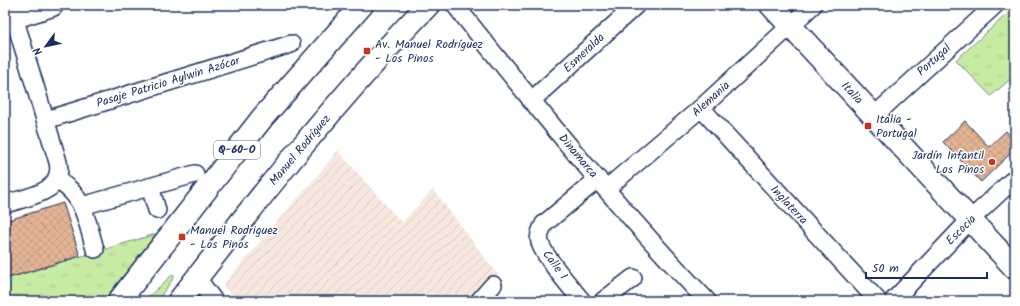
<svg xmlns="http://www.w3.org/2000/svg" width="1020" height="306" viewBox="0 0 1020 306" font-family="Kalam,sans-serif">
	<defs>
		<pattern id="industrial-furrows" width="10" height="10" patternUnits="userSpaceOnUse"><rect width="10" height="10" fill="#f7e8df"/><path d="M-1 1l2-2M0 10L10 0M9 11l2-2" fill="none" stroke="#d3c7c2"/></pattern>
		<pattern id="park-tufts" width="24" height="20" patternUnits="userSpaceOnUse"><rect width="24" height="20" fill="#c8eba4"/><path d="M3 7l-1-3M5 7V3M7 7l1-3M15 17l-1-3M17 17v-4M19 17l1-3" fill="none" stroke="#abca90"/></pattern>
		<pattern id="building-cross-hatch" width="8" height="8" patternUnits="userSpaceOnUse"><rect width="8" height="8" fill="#e3b494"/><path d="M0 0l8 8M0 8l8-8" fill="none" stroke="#c29b82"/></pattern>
	</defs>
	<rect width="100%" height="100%" fill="#fff"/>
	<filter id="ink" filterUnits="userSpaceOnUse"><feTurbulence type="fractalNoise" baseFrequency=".025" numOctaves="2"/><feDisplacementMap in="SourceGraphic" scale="8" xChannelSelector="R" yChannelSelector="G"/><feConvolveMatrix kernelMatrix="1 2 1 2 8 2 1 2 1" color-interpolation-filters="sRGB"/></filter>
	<g filter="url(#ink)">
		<!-- industrial -->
		<polygon fill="url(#industrial-furrows)" points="338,151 402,223 433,189 498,275 475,301 236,301 223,285"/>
		<!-- grass -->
		<polygon fill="#c8eba4" stroke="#728d81" points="172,275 175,276 157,301 144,301"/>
		<!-- park -->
		<g fill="url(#park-tufts)" stroke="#728d81">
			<polygon points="1015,7 1015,77 1014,76 991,96 956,60"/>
			<polygon points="156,234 103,301 5,301 5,279"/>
		</g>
		<!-- building -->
		<g fill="url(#building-cross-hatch)" stroke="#1b2f5e">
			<polygon points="965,121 989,147 1006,131 1015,141 1015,149 981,182 943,142"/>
			<polygon points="63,203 80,256 5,279 5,221"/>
		</g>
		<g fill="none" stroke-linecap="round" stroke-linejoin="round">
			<!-- street casing -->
			<g stroke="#1b2f5e" stroke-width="20">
				<g id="street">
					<path d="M455,5C536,107 617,207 707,301"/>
					<polyline points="531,101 636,5"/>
					<polyline points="701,108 878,301"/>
					<polyline points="874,116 995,5"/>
					<polyline points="46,120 291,44"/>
					<path d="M57,181C84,193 87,223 95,249"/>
					<polyline points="150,187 157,210"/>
					<polyline points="606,189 701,108 813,5"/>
					<path d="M5,204C27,197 65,193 58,162L14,17"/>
					<polyline points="82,206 195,174"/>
					<polyline points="197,278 214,301"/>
					<polyline points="479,301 493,285"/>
					<path d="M582,301C573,290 542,254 540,242C538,236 541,230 544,224L598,179"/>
					<polyline points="603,301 633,278"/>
					<polyline points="893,301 970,220 1015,178"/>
				</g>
			</g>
			<!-- secondary casing -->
			<g stroke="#1b2f5e" stroke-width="25">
				<g id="secondary">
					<polyline points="771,5 1015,268"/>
					<polyline points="5,20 52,5"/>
				</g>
			</g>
			<!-- primary casing -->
			<g stroke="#1b2f5e" stroke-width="25">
				<g id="primary">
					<polyline points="119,301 263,117 362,5"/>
					<path d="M179,301C258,199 338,98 428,5"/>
				</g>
			</g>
			<!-- street -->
			<use href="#street" stroke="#fff" stroke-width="17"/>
			<!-- secondary -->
			<use href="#secondary" stroke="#fff" stroke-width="22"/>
			<!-- primary -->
			<use href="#primary" stroke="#fff" stroke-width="22"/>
		</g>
	</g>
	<!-- markers -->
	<g fill="#c8321e" stroke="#fff" stroke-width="1.5">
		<rect x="363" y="47" width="8" height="8" rx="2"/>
		<rect x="864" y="122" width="8" height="8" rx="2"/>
		<circle cx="992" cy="162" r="4"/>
		<rect x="178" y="233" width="8" height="8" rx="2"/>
	</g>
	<g text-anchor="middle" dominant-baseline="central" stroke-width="3" stroke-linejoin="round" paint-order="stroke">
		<!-- shield labels -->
		<rect fill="#fff" stroke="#5f6d8e" stroke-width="1" x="214" y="141" width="46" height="18" rx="3"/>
		<g font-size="11" font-weight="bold" fill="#1b2f5e">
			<text x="237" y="150">Q-60-O</text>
		</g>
		<!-- poi labels -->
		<g font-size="12" fill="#1b2f5e" stroke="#fff" text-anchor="start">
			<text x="375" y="44">Av. Manuel Rodríguez<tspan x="375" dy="14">- Los Pinos</tspan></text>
			<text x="876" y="119">Italia -<tspan x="876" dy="14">Portugal</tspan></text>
			<text x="984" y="155" text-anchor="end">Jardín Infantil<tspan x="984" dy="14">Los Pinos</tspan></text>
			<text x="190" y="230">Manuel Rodriguez<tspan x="190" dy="14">- Los Pinos</tspan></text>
		</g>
		<!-- street labels -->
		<g font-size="12" fill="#1b2f5e" stroke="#fff">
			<text transform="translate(584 53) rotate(-43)">Esmeralda</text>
			<text transform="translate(934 60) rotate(-42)">Portugal</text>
			<text transform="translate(168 82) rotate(-17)">Pasaje Patricio Aylwin Azócar</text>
			<text transform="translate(852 93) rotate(47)">Italia</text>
			<text transform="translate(711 99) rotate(-42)">Alemania</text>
			<text transform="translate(300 150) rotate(-50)">Manuel Rodríguez</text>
			<text transform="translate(578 156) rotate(50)">Dinamarca</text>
			<text transform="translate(789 205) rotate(47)">Inglaterra</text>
			<text transform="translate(961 230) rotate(-45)">Escocia</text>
			<text transform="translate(555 265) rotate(53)">Calle 1</text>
		</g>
	</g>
	<!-- margin -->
	<rect width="1020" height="306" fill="none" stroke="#fff" stroke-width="20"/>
	<rect x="10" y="10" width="1000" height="286" fill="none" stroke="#1b2f5e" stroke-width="1.5" filter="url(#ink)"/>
	<!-- north arrow -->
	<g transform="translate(46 46) rotate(237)" stroke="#ffffff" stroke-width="3" paint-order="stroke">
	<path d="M0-3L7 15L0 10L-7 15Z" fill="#1b2f5e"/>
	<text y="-6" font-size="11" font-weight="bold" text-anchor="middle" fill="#1b2f5e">N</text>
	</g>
	<!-- scale -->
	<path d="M866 272v6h121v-6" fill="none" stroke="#1b2f5e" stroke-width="2"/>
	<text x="872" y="272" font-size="12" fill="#1b2f5e" stroke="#ffffff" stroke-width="3" paint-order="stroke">50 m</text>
</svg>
